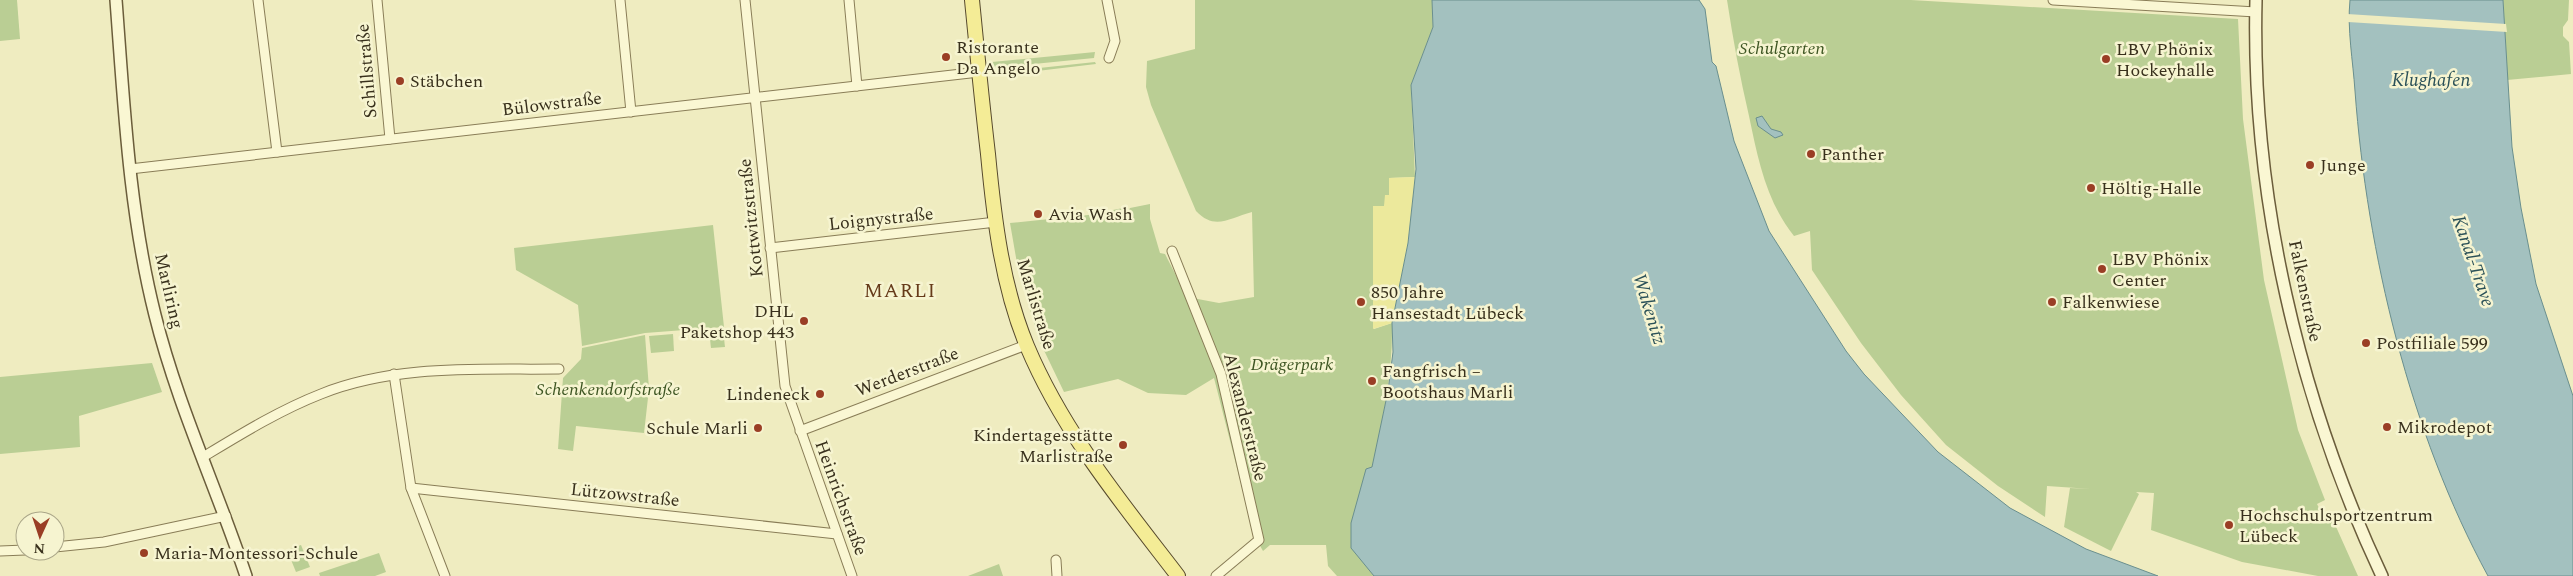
<svg xmlns="http://www.w3.org/2000/svg" width="2573" height="576" viewBox="0 0 2573 576" font-family="Spectral,serif">
	<rect width="100%" height="100%" fill="#efecc0"/>
	<!-- green -->
	<g fill="#bace94">
		<polygon points="0,0 17,0 20,39 0,41"/>
		<path d="M1195,0H1432L1433,27L1411,85L1415,177L1389,178V196L1384,206H1374V329L1392,323C1393,373 1383,420 1372,468L1366,469L1374,576H1337L1328,566L1326,545H1270L1263,551L1254,535L1214,378L1186,395L1148,393L1118,379L1064,392L1039,340L1018,269L1010,223L1088,215L1123,208L1119,215L1125,217L1130,208L1150,204V219L1160,253L1165,254L1187,297L1219,303L1254,297L1252,212C1229,218 1215,231 1196,211L1151,105L1146,87L1147,61L1195,49Z"/>
		<path d="M1727,0H1911L2238,19L2243,119L2264,280L2298,430L2325,500L2317,504L2322,514L2329,511L2358,576H2318L2242,562L2151,530L2154,493L2136,492L2139,494L2111,551L2064,527L2070,488L2091,489L2047,486L2045,517L1998,486L1946,445L1901,395L1861,343L1812,270L1810,231L1794,236C1766,201 1758,159 1749,116C1740,78 1733,39 1727,0Z"/>
		<polygon points="2503,0 2569,0 2568,20 2563,27 2563,36 2569,42 2571,74 2507,80"/>
		<polygon points="1095,52 1094,58 993,68 992,62"/>
		<polygon points="1095,62 1096,64 994,76 993,73"/>
		<polygon points="713,225 724,327 645,333 582,346 578,305 516,270 514,248"/>
		<polygon points="723,330 725,347 711,348 709,331"/>
		<polygon points="673,334 674,351 651,353 649,336"/>
		<polygon points="645,335 649,389 644,433 576,426 573,451 558,449 563,378 581,359 582,348"/>
		<polygon points="152,363 162,392 79,416 80,447 0,454 0,377"/>
		<polygon points="301,545 310,567 296,572 287,550"/>
		<polygon points="379,553 386,572 375,576 320,576 319,573"/>
		<polygon points="999,564 1003,576 968,576"/>
	</g>
	<!-- sand -->
	<polygon fill="#ece99c" points="1415,177 1408,243 1392,323 1373,329 1373,206 1384,206 1385,195 1389,195 1389,178"/>
	<!-- water -->
	<g fill="#a3c1bf" stroke="#6a8f8e">
		<polygon points="1432,0 1699,0 1705,9 1712,62 1716,66 1734,141 1769,231 1846,351 1864,374 1938,452 2010,508 2086,549 2158,576 1374,576 1351,548 1351,523 1366,469 1372,467 1388,391 1393,352 1392,323 1408,243 1416,169 1411,85 1433,27"/>
		<path d="M2350,0H2503L2512,147L2521,208L2536,284L2573,396V576H2488C2410,433 2367,253 2355,91C2353,61 2347,29 2350,0Z"/>
		<polygon points="1762,116 1771,129 1781,132 1783,135 1775,138 1758,126 1756,118"/>
	</g>
	<!-- pier -->
	<polygon fill="#efecc0" points="2347,14 2506,24 2507,32 2348,22"/>
	<g fill="none" stroke-linecap="round" stroke-linejoin="round">
		<!-- street casing -->
		<g stroke="#897d57" stroke-width="11">
			<g id="street">
				<polyline points="258,0 277,152"/>
				<polyline points="377,0 390,139"/>
				<polyline points="620,0 631,112"/>
				<polyline points="745,0 785,386 852,576"/>
				<polyline points="849,0 857,86"/>
				<polyline points="1107,0 1115,41 1109,58"/>
				<polyline points="2053,0 2256,12"/>
				<polyline points="130,169 979,72"/>
				<polyline points="770,248 996,222"/>
				<polyline points="1172,251 1221,374 1259,540 1216,576"/>
				<polyline points="394,374 411,488 445,576"/>
				<polyline points="800,431 1026,345"/>
				<path d="M203,457C241,434 280,410 321,394C396,364 480,370 559,369"/>
				<polyline points="411,488 837,534"/>
				<polyline points="55,547 104,542 226,516"/>
				<polyline points="0,551 25,550"/>
				<polyline points="1056,560 1057,576"/>
			</g>
		</g>
		<!-- secondary casing -->
		<g stroke="#6b5d3b" stroke-width="14">
			<g id="secondary">
				<path d="M116,0C124,105 129,212 155,315C177,404 217,489 246,576"/>
				<path d="M2256,0C2251,195 2299,400 2382,576"/>
			</g>
		</g>
		<!-- primary casing -->
		<g stroke="#56492c" stroke-width="16">
			<path id="primary" d="M972,0C977,51 982,103 988,154C994,218 1002,286 1027,346C1063,432 1122,503 1178,576"/>
		</g>
		<!-- street -->
		<use href="#street" stroke="#faf7d3" stroke-width="9"/>
		<!-- secondary -->
		<use href="#secondary" stroke="#faf7d3" stroke-width="11"/>
		<!-- primary -->
		<use href="#primary" stroke="#f4ec96" stroke-width="14"/>
	</g>
	<!-- markers -->
	<g fill="#9a3e25" stroke="#f6f4d0" stroke-width="2">
		<circle cx="946" cy="57" r="5"/>
		<circle cx="2106" cy="59" r="5"/>
		<circle cx="400" cy="81" r="5"/>
		<circle cx="1811" cy="154" r="5"/>
		<circle cx="2310" cy="165" r="5"/>
		<circle cx="2091" cy="188" r="5"/>
		<circle cx="1038" cy="214" r="5"/>
		<circle cx="2102" cy="269" r="5"/>
		<circle cx="1361" cy="302" r="5"/>
		<circle cx="2052" cy="302" r="5"/>
		<circle cx="804" cy="321" r="5"/>
		<circle cx="2366" cy="343" r="5"/>
		<circle cx="1372" cy="381" r="5"/>
		<circle cx="820" cy="394" r="5"/>
		<circle cx="2387" cy="427" r="5"/>
		<circle cx="758" cy="428" r="5"/>
		<circle cx="1123" cy="445" r="5"/>
		<circle cx="2229" cy="525" r="5"/>
		<circle cx="144" cy="553" r="5"/>
	</g>
	<g text-anchor="middle" dominant-baseline="central" stroke-width="5" stroke-linejoin="round" paint-order="stroke">
		<!-- poi labels -->
		<g font-size="18" fill="#38301c" stroke="#f6f4d0" text-anchor="start">
			<text x="956" y="47">Ristorante<tspan x="956" dy="21">Da Angelo</tspan></text>
			<text x="2116" y="49">LBV Phönix<tspan x="2116" dy="21">Hockeyhalle</tspan></text>
			<text x="410" y="81">Stäbchen</text>
			<text x="1821" y="154">Panther</text>
			<text x="2320" y="165">Junge</text>
			<text x="2101" y="188">Höltig-Halle</text>
			<text x="1048" y="214">Avia Wash</text>
			<text x="2112" y="259">LBV Phönix<tspan x="2112" dy="21">Center</tspan></text>
			<text x="1371" y="292">850 Jahre<tspan x="1371" dy="21">Hansestadt Lübeck</tspan></text>
			<text x="2062" y="302">Falkenwiese</text>
			<text x="794" y="311" text-anchor="end">DHL<tspan x="794" dy="21">Paketshop 443</tspan></text>
			<text x="2376" y="343">Postfiliale 599</text>
			<text x="1382" y="371">Fangfrisch –<tspan x="1382" dy="21">Bootshaus Marli</tspan></text>
			<text x="810" y="394" text-anchor="end">Lindeneck</text>
			<text x="2397" y="427">Mikrodepot</text>
			<text x="748" y="428" text-anchor="end">Schule Marli</text>
			<text x="1113" y="435" text-anchor="end">Kindertagesstätte<tspan x="1113" dy="21">Marlistraße</tspan></text>
			<text x="2239" y="515">Hochschulsportzentrum<tspan x="2239" dy="21">Lübeck</tspan></text>
			<text x="154" y="553">Maria-Montessori-Schule</text>
		</g>
		<!-- park labels -->
		<g font-size="18" font-style="italic" fill="#3d5522" stroke="#f6f4d0">
			<text x="1782" y="48">Schulgarten</text>
			<text x="1292" y="364">Drägerpark</text>
			<text x="608" y="389">Schenkendorfstraße</text>
		</g>
		<!-- street labels -->
		<g font-size="18" fill="#38301c" stroke="#f6f4d0">
			<text transform="translate(367 71) rotate(-95)">Schillstraße</text>
			<text transform="translate(552 104) rotate(-7)">Bülowstraße</text>
			<text transform="translate(751 218) rotate(-96)">Kottwitzstraße</text>
			<text transform="translate(881 219) rotate(-6)">Loignystraße</text>
			<text transform="translate(169 291) rotate(77)">Marliring</text>
			<text transform="translate(2305 291) rotate(78)">Falkenstraße</text>
			<text transform="translate(1036 304) rotate(73)">Marlistraße</text>
			<text transform="translate(907 372) rotate(-21)">Werderstraße</text>
			<text transform="translate(1245 417) rotate(76)">Alexanderstraße</text>
			<text transform="translate(625 495) rotate(6)">Lützowstraße</text>
			<text transform="translate(841 498) rotate(70)">Heinrichstraße</text>
		</g>
		<!-- water labels -->
		<g font-size="19" font-style="italic" fill="#2b5158" stroke="#f6f4d0">
			<text x="2431" y="80">Klughafen</text>
			<text transform="translate(2473 261) rotate(71)">Kanal-Trave</text>
			<text transform="translate(1649 309) rotate(73)">Wakenitz</text>
		</g>
		<!-- quarter labels -->
		<g font-size="20" letter-spacing="1" fill="#663b1a" stroke="#f6f4d0">
			<text x="900" y="291">MARLI</text>
		</g>
	</g>
	<!-- north arrow -->
	<g transform="translate(40 536) rotate(183)"><circle r="24" fill="#f6f4d0" stroke="#aaa688"/>
	<path d="M0-4L9 19L0 12L-9 19Z" fill="#9a3e25"/>
	<text y="-8" font-size="14" font-weight="bold" text-anchor="middle" fill="#38301c">N</text>
	</g>
</svg>
